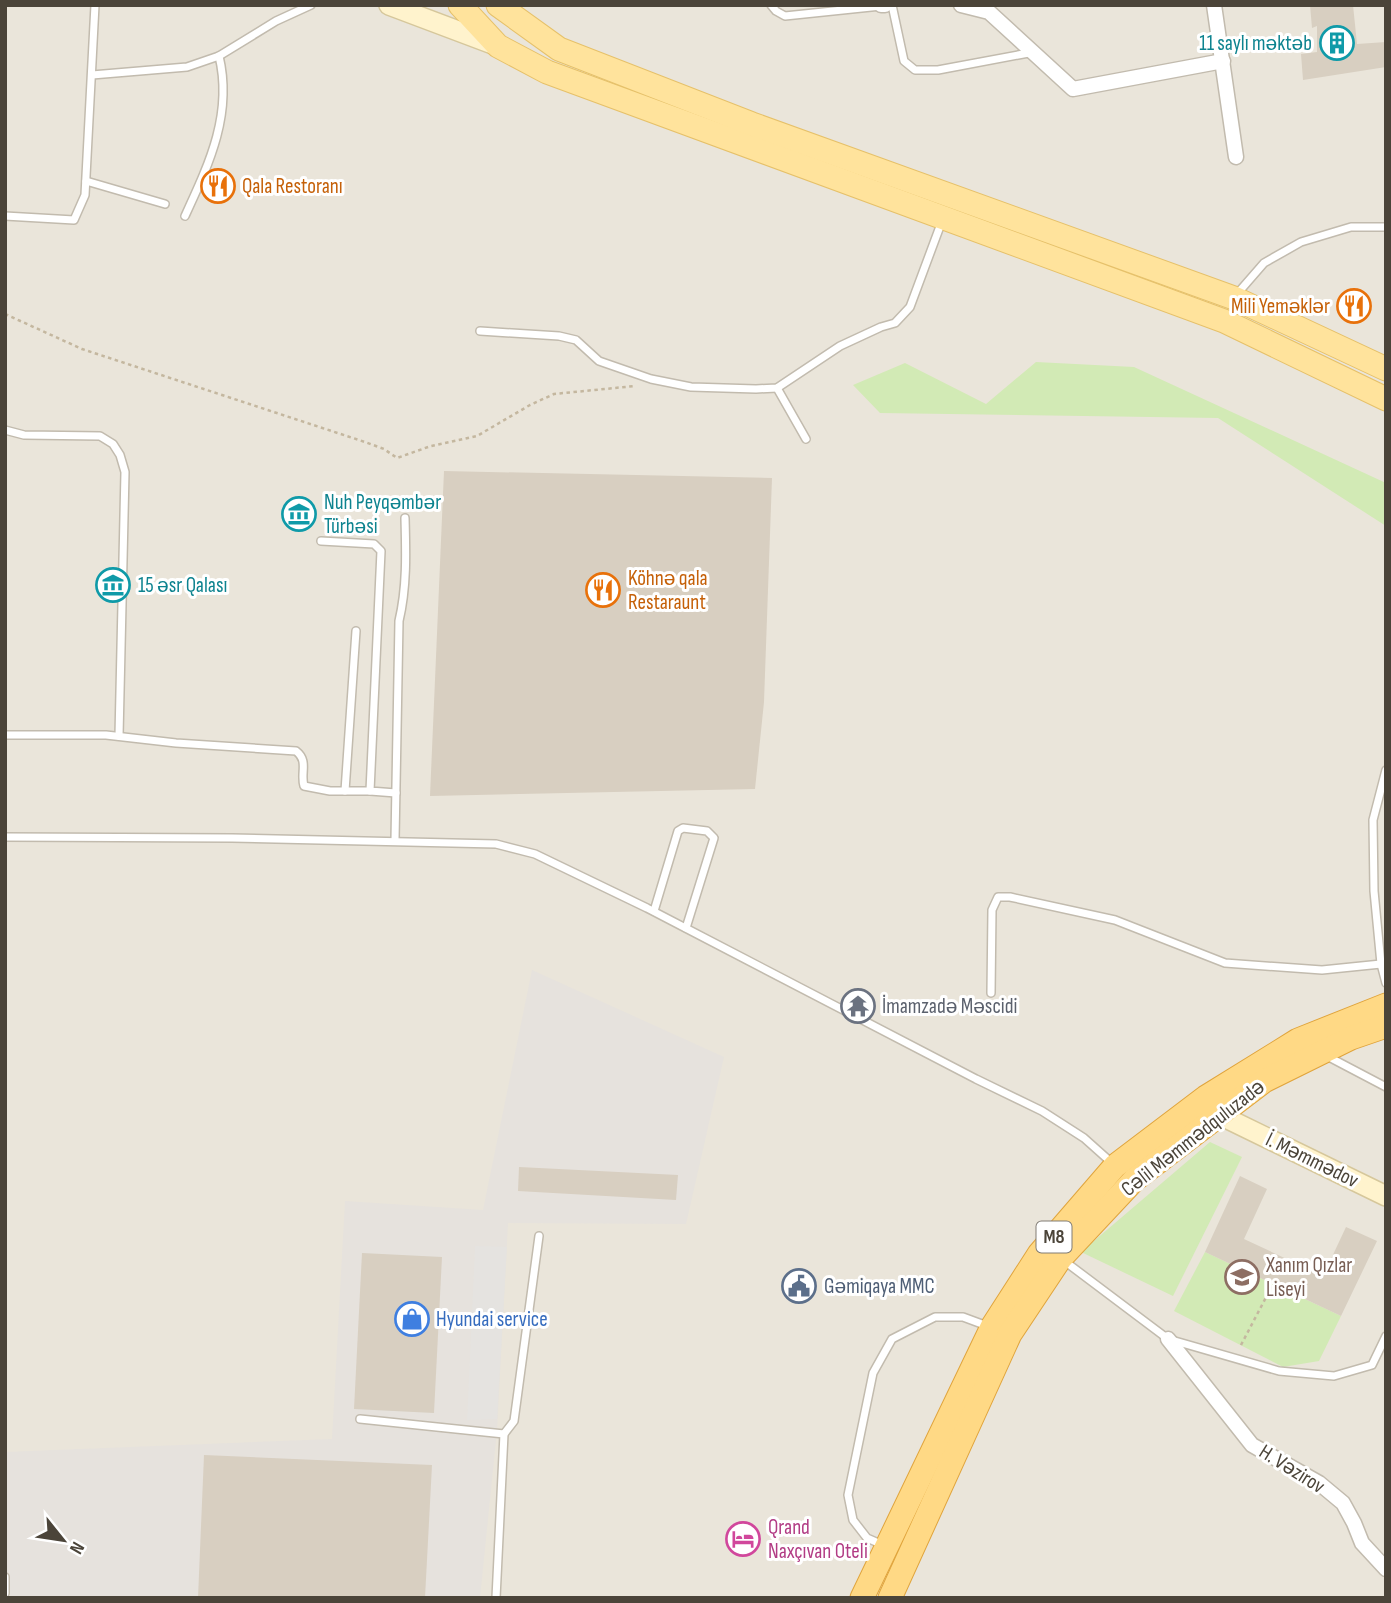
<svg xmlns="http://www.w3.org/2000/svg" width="1391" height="1603" viewBox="0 0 1391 1603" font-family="'Sofia Sans Condensed',sans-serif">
	<rect width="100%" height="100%" fill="#f6f3ec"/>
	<!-- residential -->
	<rect fill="#eae5da" x="5" y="5" width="1381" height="1593"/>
	<!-- industrial -->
	<polygon fill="#e6e2dd" points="532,970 724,1057 686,1224 508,1223 497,1430 480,1598 5,1598 5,1452 332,1439 345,1201 483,1210"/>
	<!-- green -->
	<g fill="#d2eab5">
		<polygon points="1036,362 1134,367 1386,483 1386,526 1218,418 880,413 853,385 905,363 986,404"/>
		<polygon points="1210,1142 1242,1157 1173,1296 1081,1252"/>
		<polygon points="1205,1252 1341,1316 1319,1361 1283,1367 1174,1311"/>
	</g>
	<!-- parking -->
	<polygon fill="#e5e3e0" points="475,1246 507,1247 497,1419 467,1420"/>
	<!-- building -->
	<g fill="#d8cfc1">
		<polygon points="1310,5 1353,5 1357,44 1386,42 1386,67 1303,80 1301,54 1317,52 1317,26 1312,28"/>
		<polygon points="444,471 772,478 764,702 755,789 430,796"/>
		<polygon points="519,1167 678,1175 676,1200 518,1191"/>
		<polygon points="1240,1176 1267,1189 1244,1239 1323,1276 1346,1227 1377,1241 1341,1316 1205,1252"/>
		<polygon points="362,1253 442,1257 434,1413 354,1409"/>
		<polygon points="204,1455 432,1465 425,1598 198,1598"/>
	</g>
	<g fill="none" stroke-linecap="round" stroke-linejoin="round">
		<!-- service casing -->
		<g stroke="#c2bbae" stroke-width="10">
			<g id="service">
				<polyline points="771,5 776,11 785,16 881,6"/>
				<polyline points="892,5 904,61 915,70 938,70 1034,52"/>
				<polyline points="92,75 187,67 219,56 276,21 311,5"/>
				<polyline points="86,181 165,204"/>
				<polyline points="5,216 74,220 85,195 95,5"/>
				<path d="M185,216C209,164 233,114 219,56"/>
				<polyline points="1237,294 1264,263 1301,242 1351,227 1386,227"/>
				<polyline points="480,331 559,336 576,340 599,361 651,379 691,387 756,389 777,388 840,346 881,327 895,323 910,307 942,221"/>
				<polyline points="777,388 806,439"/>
				<polyline points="5,430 24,435 100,436 113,444 120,455 125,472 119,736"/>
				<polyline points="321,541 374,544 381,551 370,791 396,793"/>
				<path d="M5,735H106L176,743L296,751C309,761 300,773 304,786L330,791H370"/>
				<polyline points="1386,770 1373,820 1374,891 1381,964 1386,983"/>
				<polyline points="345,791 356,631"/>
				<polyline points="5,837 232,838 496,844 535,854 647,908 976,1079 1042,1111 1084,1138 1112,1163"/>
				<path d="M395,840L399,621C407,587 406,553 405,518"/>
				<polyline points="654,911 678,831 683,828 707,831 714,838 686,928"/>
				<polyline points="991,993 992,910 998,897 1010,897 1115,920 1225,963 1322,970 1381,964"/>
				<polyline points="1327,1056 1386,1087"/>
				<polyline points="1063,1260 1168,1339 1279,1371 1334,1376 1372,1365 1386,1336"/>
				<polyline points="360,1419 504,1434"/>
				<polyline points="883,1545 867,1538 853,1520 848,1495 873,1373 892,1339 935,1317 963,1317 990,1327"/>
				<polyline points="5,1577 5,1593"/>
				<polyline points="496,1598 504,1434 514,1421 539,1236"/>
			</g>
		</g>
		<!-- minor casing -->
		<g stroke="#c2bbae" stroke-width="17">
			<g id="minor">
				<polyline points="881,5 885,5"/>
				<polyline points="961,5 989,12 1073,89 1223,61"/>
				<polyline points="1214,5 1236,157"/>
				<polyline points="1168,1339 1252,1445 1319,1483 1343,1503 1354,1523 1362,1543 1386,1569"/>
			</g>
		</g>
		<!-- secondary casing -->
		<g stroke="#d6c79b" stroke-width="22">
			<g id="secondary">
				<polyline points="389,5 498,46"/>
				<polyline points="1211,1103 1228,1119 1386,1196"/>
			</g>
		</g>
		<!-- primary casing -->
		<g stroke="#e6c16a" stroke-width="25">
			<g id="primary">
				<polyline points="460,5 498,46 547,72 1224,321 1386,399"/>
				<polyline points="498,5 559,49 752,124 1234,298 1386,369"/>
			</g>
		</g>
		<!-- trunk casing -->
		<g stroke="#e0a43c" stroke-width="25">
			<g id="trunk">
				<polyline points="862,1598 992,1327 1039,1254 1115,1166 1206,1097 1298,1040 1386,1005"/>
				<polyline points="890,1598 1010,1334 1060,1259 1134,1180 1264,1081 1351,1038 1386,1026"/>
			</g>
		</g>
		<!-- path -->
		<g stroke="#c4b79f" stroke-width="2.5" stroke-dasharray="3.5 3.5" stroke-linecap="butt">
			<polyline points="5,314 82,349 365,442 384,449 397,458 431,446 477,436 530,405 554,394 635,386"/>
			<polyline points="1241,1345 1273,1284"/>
		</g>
		<!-- service -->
		<use href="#service" stroke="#fff" stroke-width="7"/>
		<!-- minor -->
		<use href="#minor" stroke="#fff" stroke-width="14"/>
		<!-- secondary -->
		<use href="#secondary" stroke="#fff3cd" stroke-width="19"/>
		<!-- primary -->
		<use href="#primary" stroke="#ffe39c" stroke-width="23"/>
		<!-- trunk -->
		<use href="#trunk" stroke="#ffd985" stroke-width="23"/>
	</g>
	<!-- icons -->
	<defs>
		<g id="building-ring" transform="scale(1.75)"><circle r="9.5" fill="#fff" stroke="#0f9aa8" stroke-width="1.5"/><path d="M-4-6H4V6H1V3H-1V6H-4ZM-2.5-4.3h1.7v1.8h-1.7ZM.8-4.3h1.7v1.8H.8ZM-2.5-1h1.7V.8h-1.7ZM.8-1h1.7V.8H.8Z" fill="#0f9aa8"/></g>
		<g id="restaurant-ring" transform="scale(1.75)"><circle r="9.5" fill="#fff" stroke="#e8710a" stroke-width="1.5"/><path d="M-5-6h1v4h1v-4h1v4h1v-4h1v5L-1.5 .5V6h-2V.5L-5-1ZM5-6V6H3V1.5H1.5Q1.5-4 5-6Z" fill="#e8710a"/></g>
		<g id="museum-ring" transform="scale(1.75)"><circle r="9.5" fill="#fff" stroke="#0f9aa8" stroke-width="1.5"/><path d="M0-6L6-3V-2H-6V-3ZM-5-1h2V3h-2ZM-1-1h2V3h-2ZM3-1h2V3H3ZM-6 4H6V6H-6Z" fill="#0f9aa8"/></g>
		<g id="temple-ring" transform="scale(1.75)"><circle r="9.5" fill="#fff" stroke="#6b7280" stroke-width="1.5"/><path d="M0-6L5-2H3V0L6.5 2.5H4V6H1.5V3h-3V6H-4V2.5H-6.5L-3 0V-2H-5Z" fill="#6b7280"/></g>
		<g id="school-ring" transform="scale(1.75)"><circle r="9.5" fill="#fff" stroke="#8d6e63" stroke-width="1.5"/><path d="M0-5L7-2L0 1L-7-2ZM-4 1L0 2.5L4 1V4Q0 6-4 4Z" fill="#8d6e63"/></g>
		<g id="civic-ring" transform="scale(1.75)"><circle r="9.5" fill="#fff" stroke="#5c6f8a" stroke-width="1.5"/><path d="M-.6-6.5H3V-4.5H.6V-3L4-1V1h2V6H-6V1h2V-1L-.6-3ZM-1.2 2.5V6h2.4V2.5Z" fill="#5c6f8a"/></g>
		<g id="shop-ring" transform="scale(1.75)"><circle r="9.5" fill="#fff" stroke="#3f7fe0" stroke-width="1.5"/><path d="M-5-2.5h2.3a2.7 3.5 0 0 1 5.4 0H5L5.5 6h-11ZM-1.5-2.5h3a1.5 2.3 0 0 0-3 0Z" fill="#3f7fe0"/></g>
		<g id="hotel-ring" transform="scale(1.75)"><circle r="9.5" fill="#fff" stroke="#d1479c" stroke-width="1.5"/><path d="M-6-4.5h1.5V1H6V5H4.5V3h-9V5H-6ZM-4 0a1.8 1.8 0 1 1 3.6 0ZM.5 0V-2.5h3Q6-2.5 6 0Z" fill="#d1479c"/></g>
	</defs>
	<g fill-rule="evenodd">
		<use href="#building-ring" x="1337" y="43"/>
		<use href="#restaurant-ring" x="218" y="186"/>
		<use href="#restaurant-ring" x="1354" y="306"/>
		<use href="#museum-ring" x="299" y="514"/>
		<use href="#museum-ring" x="113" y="585"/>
		<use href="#restaurant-ring" x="603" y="590"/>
		<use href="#temple-ring" x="858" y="1006"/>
		<use href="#school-ring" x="1242" y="1277"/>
		<use href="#civic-ring" x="799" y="1286"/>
		<use href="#shop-ring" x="412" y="1319"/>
		<use href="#hotel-ring" x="743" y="1539"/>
	</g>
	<g text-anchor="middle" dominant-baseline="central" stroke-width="6" stroke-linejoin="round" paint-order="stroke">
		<!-- shield labels -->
		<rect fill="#fff" stroke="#817c74" stroke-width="2" x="1036.5" y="1221.5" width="35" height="31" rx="5"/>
		<g font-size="19" font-weight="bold" fill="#4b4439">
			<text x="1054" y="1237">M8</text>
		</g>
		<!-- culture labels -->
		<g font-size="21" fill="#0d838f" stroke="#fff" text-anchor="start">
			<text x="1312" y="43" text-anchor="end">11 saylı məktəb</text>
			<text x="324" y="502">Nuh Peyqəmbər<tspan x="324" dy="24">Türbəsi</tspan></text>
			<text x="138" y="585">15 əsr Qalası</text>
		</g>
		<!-- food labels -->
		<g font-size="21" fill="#c56008" stroke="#fff" text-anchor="start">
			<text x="242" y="186">Qala Restoranı</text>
			<text x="1330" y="306" text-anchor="end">Mili Yeməklər</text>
			<text x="628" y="578">Köhnə qala<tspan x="628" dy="24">Restaraunt</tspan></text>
		</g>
		<!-- worship labels -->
		<g font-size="21" fill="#5b616d" stroke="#fff" text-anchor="start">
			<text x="882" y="1006">İmamzadə Məscidi</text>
		</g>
		<!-- street labels -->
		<g font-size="21" fill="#4b4439" stroke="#fff">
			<text transform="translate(1193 1138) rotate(-38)">Cəlil Məmmədquluzadə</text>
			<text transform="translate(1312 1160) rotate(26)">İ. Məmmədov</text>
			<text transform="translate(1292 1469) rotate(32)">H. Vəzirov</text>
		</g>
		<!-- education labels -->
		<g font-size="21" fill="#785e54" stroke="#fff" text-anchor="start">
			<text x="1266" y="1265">Xanım Qızlar<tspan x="1266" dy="24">Liseyi</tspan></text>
		</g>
		<!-- service labels -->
		<g font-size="21" fill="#4e5e75" stroke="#fff" text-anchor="start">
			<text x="824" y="1286">Gəmiqaya MMC</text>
		</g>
		<!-- shop labels -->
		<g font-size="21" fill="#366cbe" stroke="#fff" text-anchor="start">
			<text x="436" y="1319">Hyundai service</text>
		</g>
		<!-- hotel labels -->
		<g font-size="21" fill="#b23c85" stroke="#fff" text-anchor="start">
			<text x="768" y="1527">Qrand<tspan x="768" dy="24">Naxçıvan Oteli</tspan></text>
		</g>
	</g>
	<!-- border -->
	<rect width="1391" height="1603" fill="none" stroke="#4b4439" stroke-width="14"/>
	<!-- north arrow -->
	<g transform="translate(63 1540) rotate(120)" stroke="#ffffff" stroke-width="5" paint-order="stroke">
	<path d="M0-5L12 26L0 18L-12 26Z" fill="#4b4439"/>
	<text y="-10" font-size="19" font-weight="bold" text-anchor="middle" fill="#4b4439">N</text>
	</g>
</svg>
